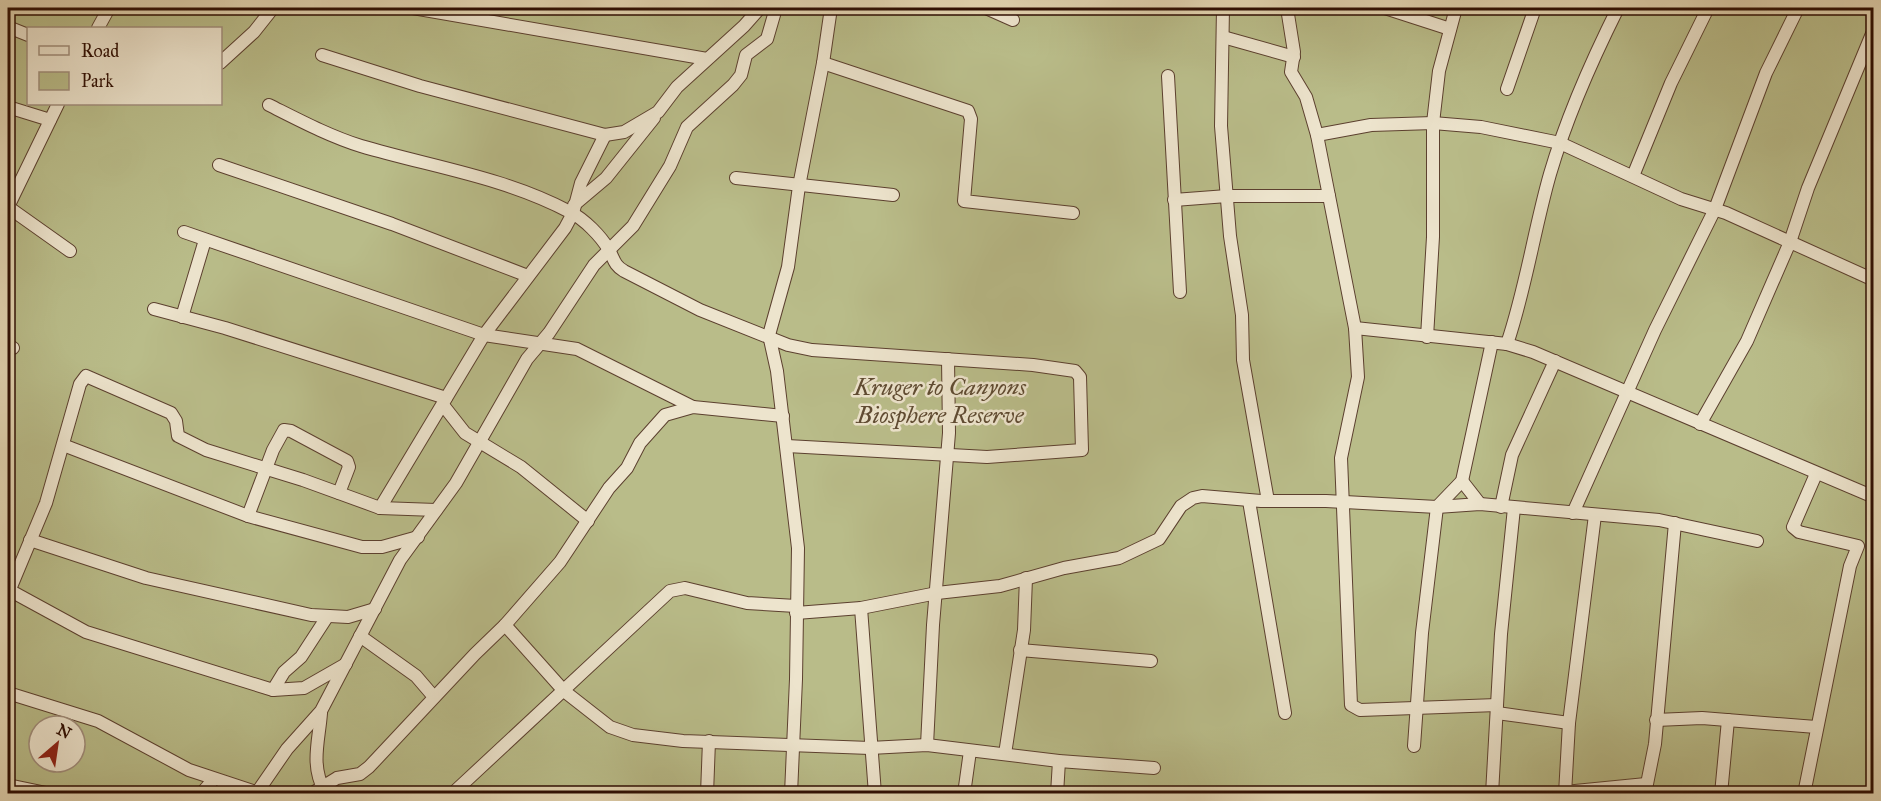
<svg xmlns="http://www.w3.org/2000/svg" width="1881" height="801" viewBox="0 0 1881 801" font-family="'IM FELL Great Primer',serif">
	<rect width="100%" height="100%" fill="#e3d5b2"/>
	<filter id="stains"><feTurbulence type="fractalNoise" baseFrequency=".00333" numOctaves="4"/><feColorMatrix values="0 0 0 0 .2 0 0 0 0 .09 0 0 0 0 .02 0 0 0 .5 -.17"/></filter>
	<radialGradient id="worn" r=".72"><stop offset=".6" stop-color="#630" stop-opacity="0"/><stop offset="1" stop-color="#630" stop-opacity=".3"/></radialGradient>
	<!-- green -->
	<path fill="#b9bc89" stroke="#746546" stroke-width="1.5" fill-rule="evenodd" d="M8,8H1873V793H8ZM28,28H220V104H28ZM39,726H75V762H39Z"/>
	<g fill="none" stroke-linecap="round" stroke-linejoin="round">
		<!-- minor casing -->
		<g stroke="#5c402f" stroke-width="14">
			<g id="minor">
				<polyline points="413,8 707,59"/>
				<polyline points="986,8 1013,20"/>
				<polyline points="1223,8 1221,126 1230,236 1242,315 1243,360 1268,501"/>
				<polyline points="1287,8 1294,52 1291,72 1306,97 1317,135 1355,328 1358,377 1341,458 1351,705 1360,710 1497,705"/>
				<polyline points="1385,8 1450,29"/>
				<polyline points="8,27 28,35"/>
				<polyline points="98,28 109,8"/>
				<polyline points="1223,37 1294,57"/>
				<polyline points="322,55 420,86 605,135 624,132 658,112 677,87 744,26 760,8"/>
				<polyline points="220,63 254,32 273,8"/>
				<polyline points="823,63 968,111 971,119 964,201 1073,213"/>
				<polyline points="1168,76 1180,292"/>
				<polyline points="1507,89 1535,8"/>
				<polyline points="58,104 8,207 70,251"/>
				<path d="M269,105C299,120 329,136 361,146C432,167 504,177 570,212C584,219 601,236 609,250C614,259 614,265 624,271L700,310L788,345L812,350L1033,365L1075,371L1080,377L1082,450L987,457L787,446"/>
				<polyline points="8,107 50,120"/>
				<polyline points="1317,135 1371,125 1433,123 1481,127 1560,143 1681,199 1726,213 1874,280"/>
				<polyline points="219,165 392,224 528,276"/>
				<polyline points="1633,176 1671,83 1708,8"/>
				<polyline points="736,178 893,195"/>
				<polyline points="1174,200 1227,196 1329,196"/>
				<polyline points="574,205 606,178 654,118"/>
				<polyline points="184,232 484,335 577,349 693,407"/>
				<polyline points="154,309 225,328 446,398"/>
				<polyline points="182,317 205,240"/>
				<polyline points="1355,328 1507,344 1533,352 1874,497"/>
				<polyline points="1427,337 1433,237 1433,123 1439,71 1456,8"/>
				<path d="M1507,344C1526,288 1534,230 1550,174C1567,116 1591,62 1618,8"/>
				<polyline points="8,345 13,348"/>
				<polyline points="443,405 465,433 521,467 588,521"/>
				<polyline points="1700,424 1747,341 1790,242 1808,188 1874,29"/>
				<polyline points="63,445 248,516 362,547 382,547 418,537"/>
				<polyline points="1462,481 1480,504"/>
				<polyline points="1249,501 1285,713"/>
				<polyline points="1501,507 1512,455 1555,361"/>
				<polyline points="380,508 484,335 565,228 573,213 581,183 605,135"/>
				<polyline points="1573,513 1655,330 1715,209 1766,73 1798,8"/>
				<polyline points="248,516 273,450 284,430 291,431 347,461 349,467 339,493"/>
				<polyline points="30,540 146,578 311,615 348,617 375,609"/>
				<polyline points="9,590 86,632 273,690 304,688 346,664"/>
				<polyline points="8,594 46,503 80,384 86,376 171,413 176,421 178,436 206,450 303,480 380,508 436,510"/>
				<polyline points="861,608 875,794"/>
				<polyline points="796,613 861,608 937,593 1000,586 1064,568 1119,558 1159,539 1181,506 1193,498 1202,496 1261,501 1326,501 1437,507 1480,504 1659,520 1757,541"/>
				<polyline points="505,625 564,691 610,727 633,735 683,741 870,748 927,745 1059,761 1154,768"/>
				<polyline points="360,636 416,676 434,697"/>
				<polyline points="1020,650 1151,661"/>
				<polyline points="273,690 284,672 301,657 327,617"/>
				<polyline points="8,693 98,721 189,770 256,792"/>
				<path d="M321,713C319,741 310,765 325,792"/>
				<polyline points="1497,713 1569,723"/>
				<polyline points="1656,720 1702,718 1816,727"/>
				<polyline points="927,745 933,625 949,433 948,359"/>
				<polyline points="1414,746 1422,633 1437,507 1462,481 1492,342"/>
				<polyline points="1005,754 1024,630 1026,578"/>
				<polyline points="8,785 51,794"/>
				<polyline points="1565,792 1646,784"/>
				<polyline points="201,794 213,780"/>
				<polyline points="256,794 287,749 321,711 400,560 456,483 527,359 549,333 594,265 633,226 670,166 687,127 733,85 741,75 746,55 767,39 776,8"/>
				<polyline points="311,794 337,778 360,774 369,767 475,654 505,625 560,562 609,488 627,468 640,443 665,415 693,407 783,416"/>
				<polyline points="452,794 670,591 685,588 747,603 796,606"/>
				<polyline points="707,794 709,741"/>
				<polyline points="791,794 796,679 798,548 777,371 769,335 788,267 799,186 823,63 831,8"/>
				<polyline points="964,794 970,751"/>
				<polyline points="1057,794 1059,761"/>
				<polyline points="1492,794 1501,634 1514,508"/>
				<polyline points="1565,794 1569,723 1595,515"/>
				<polyline points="1645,794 1655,744 1675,523"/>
				<polyline points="1721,794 1728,720"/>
				<polyline points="1804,794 1850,566 1858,546 1799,532 1793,527 1816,474"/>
			</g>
		</g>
		<!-- minor -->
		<use href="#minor" stroke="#ede4cd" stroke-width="12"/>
	</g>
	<g text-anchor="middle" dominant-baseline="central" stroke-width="5" stroke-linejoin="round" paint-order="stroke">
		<!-- park labels -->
		<g font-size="24" font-style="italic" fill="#5f4b32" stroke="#ede4cd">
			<text x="940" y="387">Kruger to Canyons<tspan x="940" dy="28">Biosphere Reserve</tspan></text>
		</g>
	</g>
	<!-- margin -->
	<rect width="1881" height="801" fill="none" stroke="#e3d5b2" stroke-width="30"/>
	<rect x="9" y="9" width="1863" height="783" fill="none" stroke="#2f0e03" stroke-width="3"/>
	<rect x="15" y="15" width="1851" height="771" fill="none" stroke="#2f0e03" stroke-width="1.5"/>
	<!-- legend -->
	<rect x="27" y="27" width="195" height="78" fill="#ede4cd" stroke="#a18e7c" stroke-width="1.5"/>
	<rect x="39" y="46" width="30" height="9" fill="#ede4cd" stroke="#a18e7c" stroke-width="1.5"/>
	<text x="81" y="57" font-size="18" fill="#2f0e03">Road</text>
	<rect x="39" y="72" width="30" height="18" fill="#b9bc89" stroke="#a18e7c" stroke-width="1.5"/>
	<text x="81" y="87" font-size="18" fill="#2f0e03">Park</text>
	<!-- north arrow -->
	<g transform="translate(57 744) rotate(29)"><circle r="28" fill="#ede4cd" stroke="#a18e7c" stroke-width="1.5"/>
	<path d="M0-4.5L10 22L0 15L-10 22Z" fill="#8f2418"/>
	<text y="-9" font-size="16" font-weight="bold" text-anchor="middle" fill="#2f0e03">N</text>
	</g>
	<rect width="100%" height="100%" filter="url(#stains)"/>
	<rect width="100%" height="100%" fill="url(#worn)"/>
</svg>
